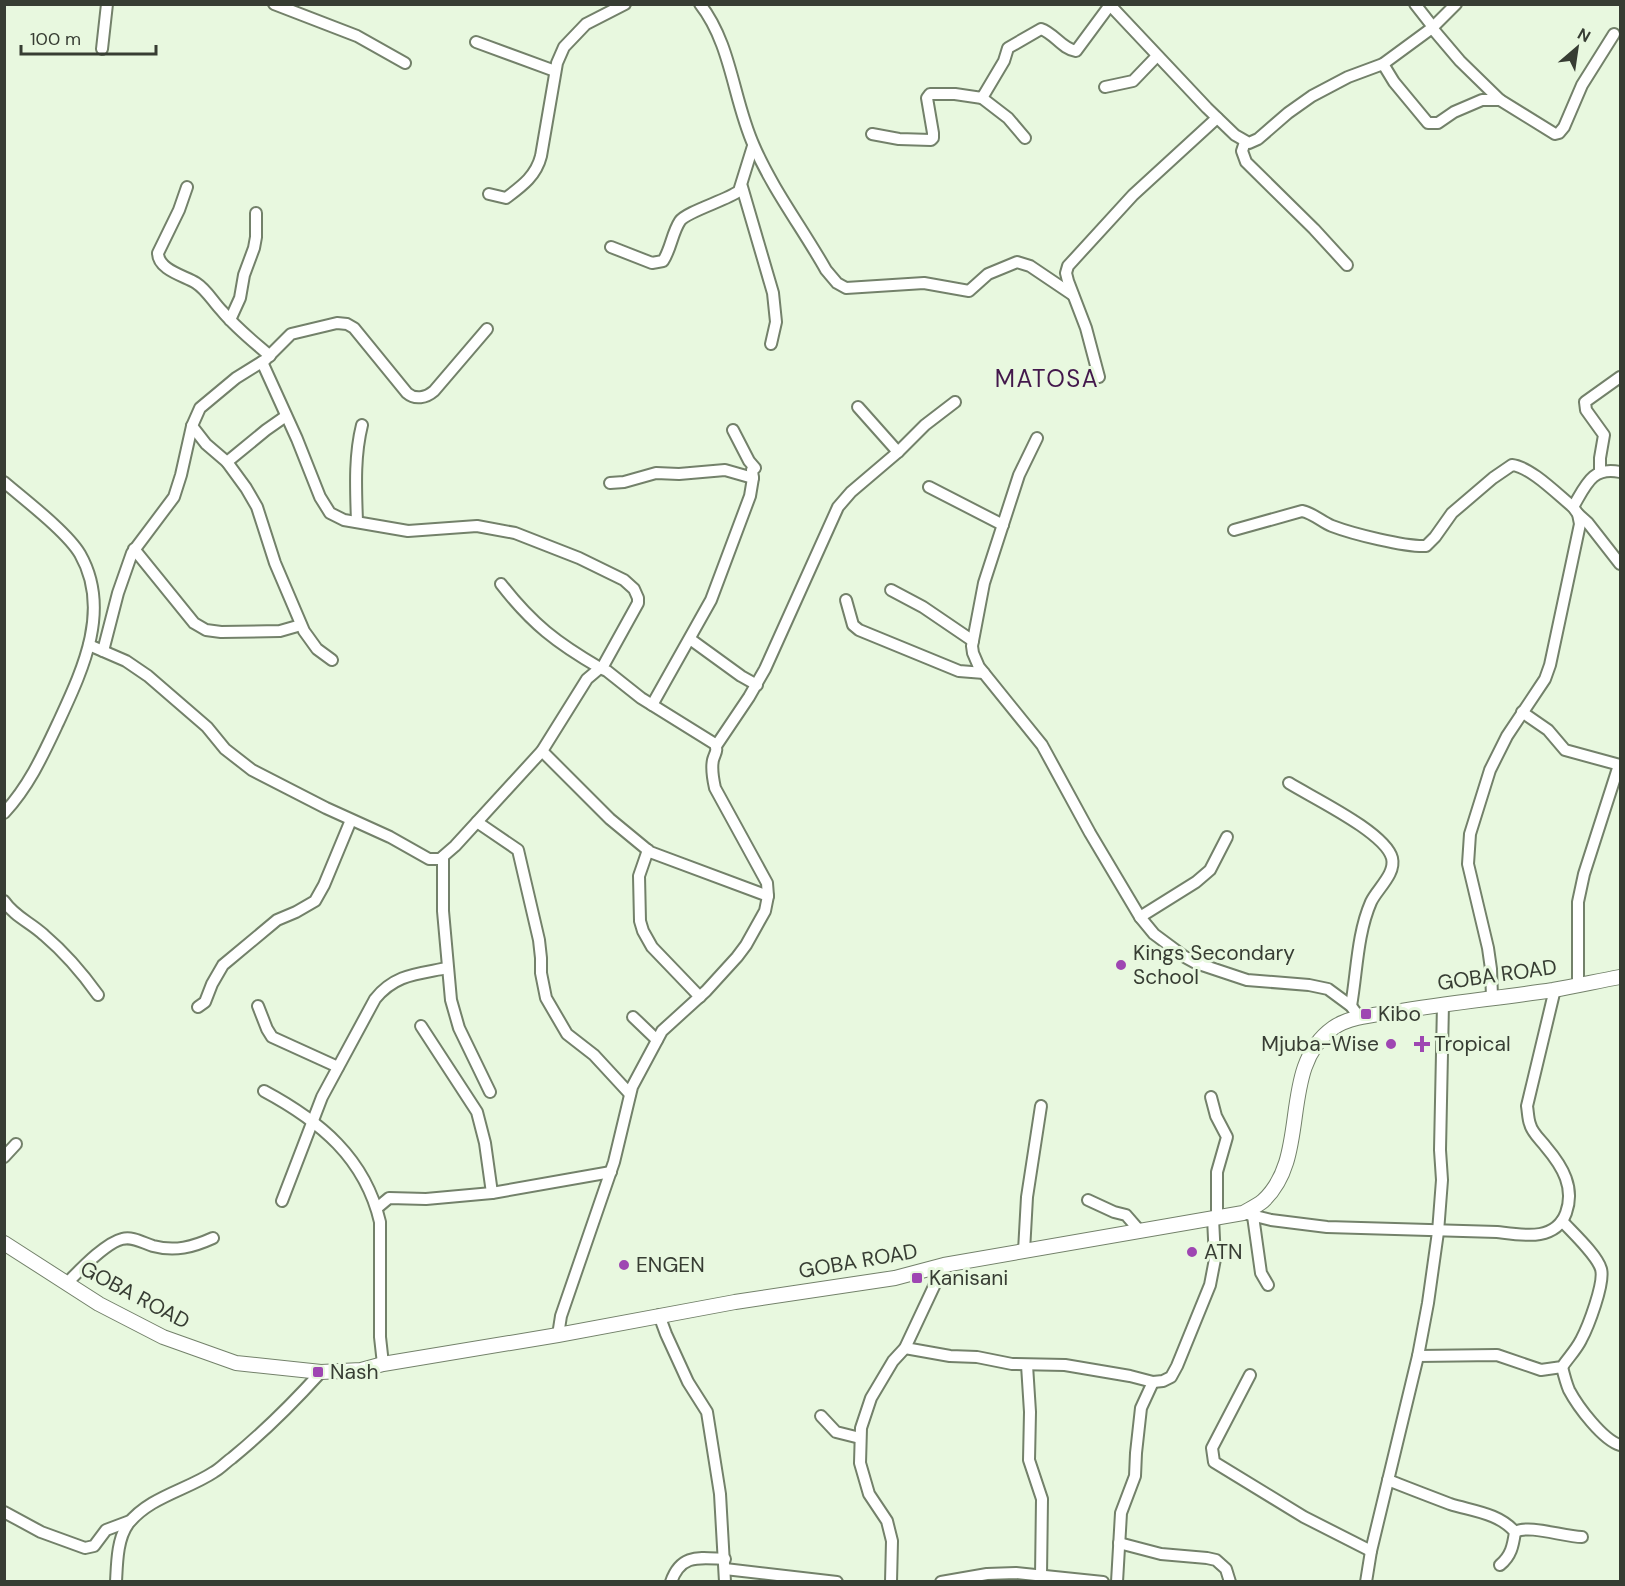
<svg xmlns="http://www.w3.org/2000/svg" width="1625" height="1586" viewBox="0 0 1625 1586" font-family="'DM Sans',sans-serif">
	<rect width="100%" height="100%" fill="#e8f8df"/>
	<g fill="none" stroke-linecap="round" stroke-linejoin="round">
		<!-- minor casing -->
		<g stroke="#73816a" stroke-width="14">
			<g id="minor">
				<polyline points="274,4 357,36 405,63"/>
				<path d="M700,4C732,45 733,100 754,146C773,190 803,229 826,270L837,283L846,288L924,283L969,291L988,274L1017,262L1030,266L1073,295"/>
				<polyline points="1109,4 1207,108 1235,135 1249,143 1258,139 1288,113 1312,96 1348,77 1383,64 1432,28 1456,4"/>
				<polyline points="1415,4 1433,27"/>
				<polyline points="1432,28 1460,61 1500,100"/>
				<polyline points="476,42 555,71"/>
				<polyline points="102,49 107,4"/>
				<polyline points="1383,64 1394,82 1428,123 1438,123 1454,112 1482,100 1500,100 1555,134 1559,133 1564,127 1582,85 1614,34"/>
				<polyline points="1105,87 1133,81 1157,56"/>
				<polyline points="982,98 1008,118 1025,138"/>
				<path d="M872,134L899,139L931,140L933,138V133L927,98L930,94H955L982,98L1004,61L1008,48L1041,29C1054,33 1062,49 1076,51L1110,5"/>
				<polyline points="1245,142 1242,151 1246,162 1314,229 1347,265"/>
				<path d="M187,187L179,210L158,253C158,270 185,276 196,283C207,290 213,302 222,311C236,328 254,342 270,356"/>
				<polyline points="742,187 773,293 776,322 771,344"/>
				<path d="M489,194L506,198C522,186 536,176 541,156L557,63L564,47L586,24L625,4"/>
				<path d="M611,247L652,263L663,261C671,249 672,233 680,221C686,212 727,200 739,191L753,146"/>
				<polyline points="230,320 240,298 244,275 254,248 256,237 256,213"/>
				<polyline points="262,362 297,439 320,497 330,513 344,520 408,531 477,526 515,533 579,558 624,580 634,589 638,598 638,603 602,668"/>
				<polyline points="1099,377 1086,328 1068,281 1066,273 1068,266 1133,195 1217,118"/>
				<polyline points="858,407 898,452"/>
				<polyline points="192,426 206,444 227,462 246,488 257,507 275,563 304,631 317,649 332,660"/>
				<polyline points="1037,438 1019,475 984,583 972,646 973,653 979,667 1042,745 1090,833 1140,917 1154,934 1185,957 1196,963 1247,980 1309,985 1328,989 1351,1006 1360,1018"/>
				<polyline points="227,462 266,430 286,416"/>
				<polyline points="1600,472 1600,458 1604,435 1586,410 1585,402 1620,377"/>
				<path d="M4,482C25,500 67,532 80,554C112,610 82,671 58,723C43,755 29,786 4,813"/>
				<polyline points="610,483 624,482 656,473 679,474 725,470 753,478"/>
				<polyline points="929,487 1003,525"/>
				<path d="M1573,507C1586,485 1592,466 1620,472"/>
				<polyline points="1578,514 1588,523 1620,564"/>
				<path d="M357,522C356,490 354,457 362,425"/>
				<path d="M1234,530L1302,511C1313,513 1322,522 1332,526C1353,534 1405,547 1426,546L1435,537L1452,513L1493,478L1512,465C1531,467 1558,495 1573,507L1578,514L1580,524L1550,665L1545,679L1507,736L1490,770L1470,834L1468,864L1488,948L1491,969L1492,997"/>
				<polyline points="134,549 194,623 206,630 221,632 280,631 301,625"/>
				<path d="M501,584C532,624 557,643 600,668"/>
				<polyline points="891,590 923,607 973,641"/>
				<polyline points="846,600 853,625 859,630 959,671 984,673"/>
				<polyline points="690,639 741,676 757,685"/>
				<path d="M89,645L126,661L148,676L207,727L225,749L252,770L326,808L390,837L429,859H440L455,846L542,751L587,679L600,668L607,671L641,698L715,744C718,751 715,753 713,760C711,769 713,779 715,788L767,883L768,896L765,911L746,945L737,957L706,991L662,1031L632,1087L614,1162L561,1316L558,1335"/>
				<path d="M103,651L118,593L132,553L174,497L181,475L192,426L200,408L236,378L265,360L291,334L337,323L347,324L354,328L407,393C415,400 426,398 434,391L487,329"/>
				<polyline points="652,705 711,600 750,496 753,478 752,470 755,468 749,461 733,430"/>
				<polyline points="1522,712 1548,730 1565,750 1620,765"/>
				<polyline points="716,746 749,697 765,669 838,507 851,492 898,452 925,425 955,402"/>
				<polyline points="542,751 610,819 650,852 768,896"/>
				<path d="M1289,783C1313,798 1385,832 1392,858C1396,874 1377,889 1371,902C1357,934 1357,972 1351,1006"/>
				<polyline points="477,822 518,850 539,940 541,958 541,973 546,998 567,1034 594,1055 630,1094"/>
				<polyline points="648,850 639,876 640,921 643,931 652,947 700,997"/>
				<polyline points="443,857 443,911 451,1000 459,1028 490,1092"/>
				<path d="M4,901C15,917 30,922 44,935C64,952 83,974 98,995"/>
				<polyline points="1140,917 1196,882 1210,870 1227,837"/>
				<polyline points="1578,984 1578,902 1584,874 1619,765"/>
				<polyline points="258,1006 267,1029 272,1037 338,1067"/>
				<polyline points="198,1007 205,1002 212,984 223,965 277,920 296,912 315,901 324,885 351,820"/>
				<polyline points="633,1017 657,1040"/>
				<polyline points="421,1026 477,1112 485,1143 492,1193"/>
				<path d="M264,1091C320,1121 365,1158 380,1222V1337L383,1364"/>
				<polyline points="1211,1097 1216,1116 1227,1137 1217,1172 1217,1217"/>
				<polyline points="4,1157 16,1144"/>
				<polyline points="1088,1200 1114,1212 1126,1215 1139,1230"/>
				<path d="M282,1201L322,1097L375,999C395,974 418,974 447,968"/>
				<polyline points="377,1208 389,1198 426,1199 492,1193 611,1172"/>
				<path d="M1243,1213L1271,1220L1327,1227L1497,1232C1522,1235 1555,1242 1566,1213C1575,1188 1563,1167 1546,1147C1541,1140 1532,1133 1530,1124C1528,1119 1528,1112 1527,1106L1555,989"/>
				<polyline points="1253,1216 1261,1273 1268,1285"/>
				<polyline points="1024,1251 1027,1197 1041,1106"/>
				<path d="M67,1283C79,1271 105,1243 122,1239C133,1236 143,1243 153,1246C175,1252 193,1247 213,1238"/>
				<polyline points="659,1315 666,1334 688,1382 707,1412 720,1494 725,1582"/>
				<polyline points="905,1348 950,1356 977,1357 1012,1364 1065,1365 1130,1376 1153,1382 1163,1381 1171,1377 1177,1366 1210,1285 1215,1259 1213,1218"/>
				<path d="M1418,1356L1497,1355L1541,1370L1562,1367C1568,1358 1576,1350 1581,1340C1588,1327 1605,1283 1601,1269C1597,1255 1573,1233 1562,1221"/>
				<polyline points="1027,1365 1030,1412 1029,1460 1042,1499 1041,1576"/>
				<path d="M1562,1367C1564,1375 1566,1383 1569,1390C1578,1407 1603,1440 1620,1445"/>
				<polyline points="1250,1375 1212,1448 1214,1462 1304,1517 1371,1551"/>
				<polyline points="821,1416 836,1432 860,1438"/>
				<path d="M1388,1480C1408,1488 1429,1496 1450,1504C1472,1511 1499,1513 1515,1532C1513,1546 1511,1556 1500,1565"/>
				<polyline points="4,1512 41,1532 85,1548 94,1546 106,1530 130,1521"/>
				<path d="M1515,1532C1529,1524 1564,1537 1582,1537"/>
				<polyline points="1119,1543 1161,1554 1207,1558 1216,1560 1226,1569 1230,1582"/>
				<polyline points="725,1569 837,1582"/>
				<path d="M116,1582C117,1564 117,1539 128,1524C149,1497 187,1490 214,1472C221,1468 226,1462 232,1458C265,1431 293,1403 321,1372"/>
				<path d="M671,1582C681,1553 700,1558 725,1559"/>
				<polyline points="891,1582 892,1541 887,1521 869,1494 860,1463 861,1428 871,1398 893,1361 905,1348 944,1265"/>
				<polyline points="941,1582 987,1574 1016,1573 1103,1582"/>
				<polyline points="1117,1582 1121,1513 1135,1476 1136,1453 1141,1408 1153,1382"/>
				<polyline points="1366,1582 1371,1551 1418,1356 1428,1303 1438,1232 1442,1180 1440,1150 1443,1004"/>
			</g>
		</g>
		<!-- major casing -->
		<g stroke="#73816a" stroke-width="16">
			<path id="major" d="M4,1243L99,1304L163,1337L236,1363L321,1372L361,1370L383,1364L558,1335L735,1302L895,1278L944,1265L1243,1213C1250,1209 1257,1206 1263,1201C1312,1156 1277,1068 1333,1028C1350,1016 1375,1015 1395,1012C1447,1003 1500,998 1553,990C1576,986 1598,981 1620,977"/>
		</g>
		<!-- minor -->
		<use href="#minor" stroke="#fff" stroke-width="10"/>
		<!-- major -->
		<use href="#major" stroke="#fff" stroke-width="14"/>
	</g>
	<!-- markers -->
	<g fill="#9e46b2" stroke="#e8f8df" stroke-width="2">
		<circle cx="1121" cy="965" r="6"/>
		<rect x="1360" y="1008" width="12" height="12" rx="3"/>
		<circle cx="1391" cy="1044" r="6"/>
		<path d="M1419 1035h6v6h6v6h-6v6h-6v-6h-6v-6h6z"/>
		<circle cx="1192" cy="1252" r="6"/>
		<circle cx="624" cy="1265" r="6"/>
		<rect x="911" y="1272" width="12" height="12" rx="3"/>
		<rect x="312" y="1366" width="12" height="12" rx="3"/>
	</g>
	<g text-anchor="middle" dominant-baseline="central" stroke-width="6" stroke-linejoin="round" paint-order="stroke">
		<!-- poi labels -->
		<g font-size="21" fill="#373d33" stroke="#e8f8df" text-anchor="start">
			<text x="1133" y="953">Kings Secondary<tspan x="1133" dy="24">School</tspan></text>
			<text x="1378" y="1014">Kibo</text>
			<text x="1379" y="1044" text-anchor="end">Mjuba-Wise</text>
			<text x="1434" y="1044">Tropical</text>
			<text x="1204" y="1252">ATN</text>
			<text x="636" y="1265">ENGEN</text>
			<text x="929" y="1278">Kanisani</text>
			<text x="330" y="1372">Nash</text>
		</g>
		<!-- street labels -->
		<g font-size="21" fill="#373d33" stroke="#e8f8df">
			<text transform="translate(1497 975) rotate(-8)">GOBA ROAD</text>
			<text transform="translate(858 1261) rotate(-10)">GOBA ROAD</text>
			<text transform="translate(135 1295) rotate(28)">GOBA ROAD</text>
		</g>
		<!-- quarter labels -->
		<g font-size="24" letter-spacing="1.5" fill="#43184c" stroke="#e8f8df">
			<text x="1047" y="378">MATOSA</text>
		</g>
	</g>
	<!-- border -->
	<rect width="1625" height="1586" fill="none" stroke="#373d33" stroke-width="12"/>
	<!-- north arrow -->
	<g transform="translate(1577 48) rotate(29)" stroke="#e8f8df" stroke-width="4.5" paint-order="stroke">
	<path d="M0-4.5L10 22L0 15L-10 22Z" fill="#373d33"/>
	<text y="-9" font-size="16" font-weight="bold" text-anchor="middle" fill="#373d33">N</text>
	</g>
	<!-- scale -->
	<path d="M21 45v9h135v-9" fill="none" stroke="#373d33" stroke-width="3"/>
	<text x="30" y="45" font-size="18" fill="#373d33" stroke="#e8f8df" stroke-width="4.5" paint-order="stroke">100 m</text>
</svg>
